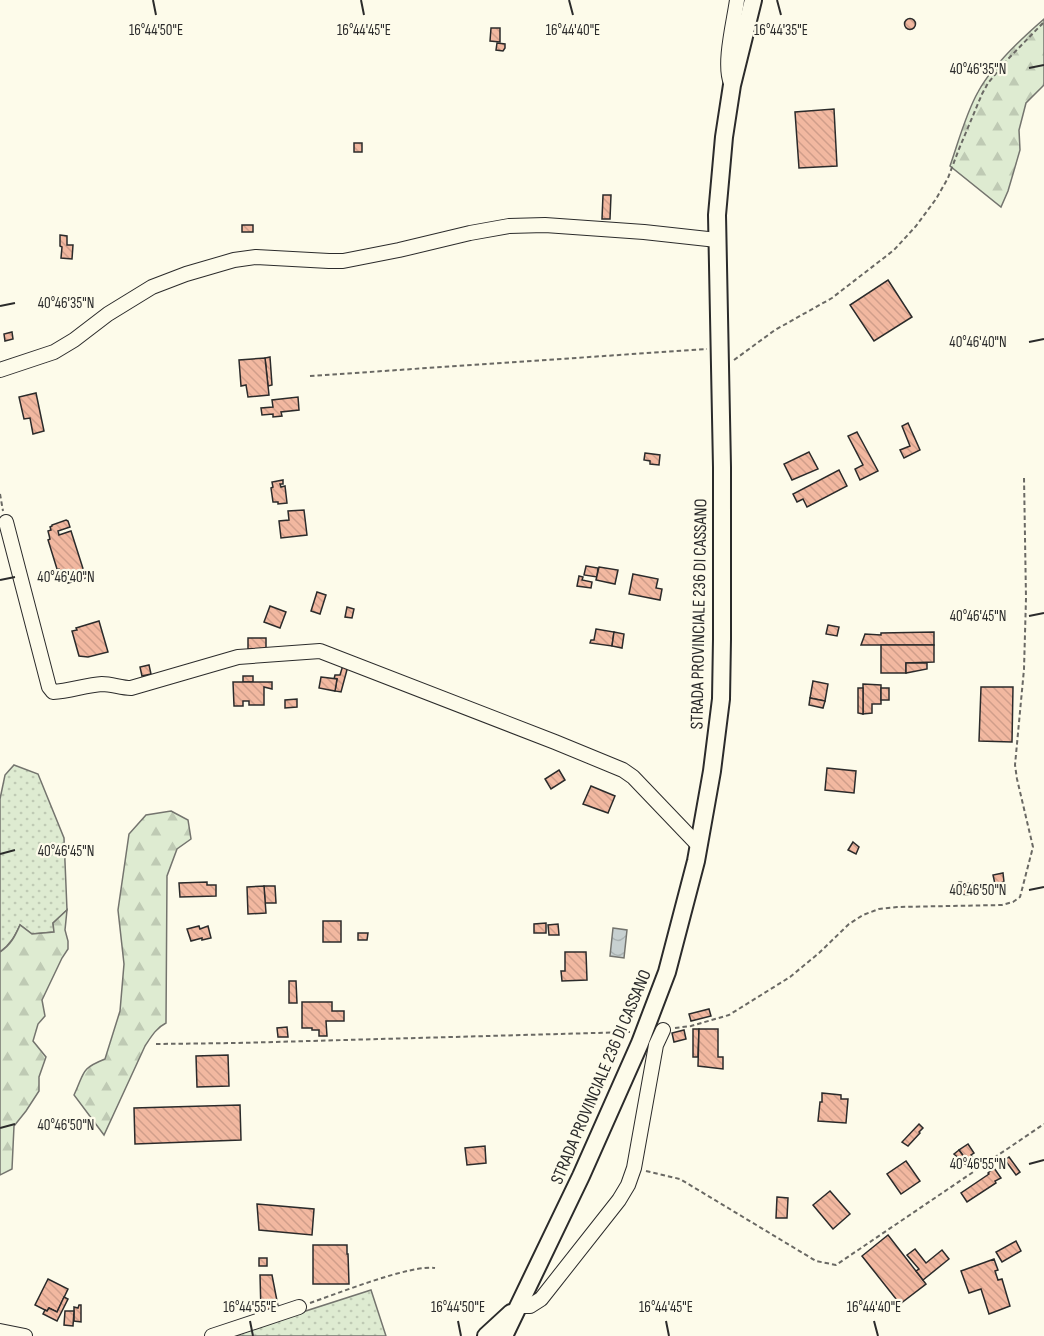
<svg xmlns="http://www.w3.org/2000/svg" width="1044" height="1336" viewBox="0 0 1044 1336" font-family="'Sofia Sans Condensed',sans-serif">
	<defs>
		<pattern id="grass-dots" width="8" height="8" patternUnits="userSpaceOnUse" patternTransform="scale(1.5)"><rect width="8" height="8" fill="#deebd1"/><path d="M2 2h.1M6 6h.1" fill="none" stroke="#bfcab4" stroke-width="1.8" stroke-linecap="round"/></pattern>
		<pattern id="forest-firs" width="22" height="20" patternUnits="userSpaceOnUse" patternTransform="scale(1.5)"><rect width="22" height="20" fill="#deebd1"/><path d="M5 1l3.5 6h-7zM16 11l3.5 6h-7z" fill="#bfcab4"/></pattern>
		<pattern id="water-waves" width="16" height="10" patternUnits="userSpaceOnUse" patternTransform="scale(1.5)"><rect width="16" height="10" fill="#c7d0d0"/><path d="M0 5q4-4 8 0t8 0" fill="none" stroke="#abb3b3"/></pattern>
		<pattern id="building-back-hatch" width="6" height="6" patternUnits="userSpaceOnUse" patternTransform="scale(1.5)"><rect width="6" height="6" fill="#f2b8a0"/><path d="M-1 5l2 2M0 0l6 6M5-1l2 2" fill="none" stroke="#d09e8a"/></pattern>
	</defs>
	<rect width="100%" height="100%" fill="#fdfbea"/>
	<!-- grass -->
	<g fill="url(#grass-dots)" stroke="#74746e" stroke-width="1.5">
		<path d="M14,765L38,774L64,838L67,910L53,923L54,932L32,934L20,925C15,936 10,945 0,952V799L5,775Z"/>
		<polygon points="371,1290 386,1336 228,1336"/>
	</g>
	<!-- forest -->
	<g fill="url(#forest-firs)" stroke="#74746e" stroke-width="1.5">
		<path d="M1044,19V85L1026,103L1019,130L1020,150L1008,191L1001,207L950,166C958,143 966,113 978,92C992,66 1022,38 1044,19Z"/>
		<path d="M171,811L188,820L191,839L177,849L167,876L166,1023C156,1028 151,1037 145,1046L104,1135L74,1095C85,1072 80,1069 105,1059L120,1011L124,964L118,910L129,834L146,815Z"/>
		<path d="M67,910L65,930L68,941V949L62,958L42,1000L45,1016L38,1024L33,1041L46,1057L39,1077V1091L26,1111L14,1126L12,1169L0,1175V952C11,945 15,936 20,925L32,934L54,932L53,923Z"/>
	</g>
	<!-- water -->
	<polygon fill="url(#water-waves)" stroke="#74746e" stroke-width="1.5" points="613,928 627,930 624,958 610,956"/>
	<!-- building -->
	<g fill="url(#building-back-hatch)" stroke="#2b2b2b" stroke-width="1.5">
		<circle cx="910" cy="24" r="5.5"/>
		<polygon points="491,28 500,28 500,42 490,41"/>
		<polygon points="497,43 505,44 505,48 503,51 496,50"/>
		<polygon points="834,109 837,166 799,168 795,112"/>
		<rect x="354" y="143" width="8" height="9"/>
		<polygon points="603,195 611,195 610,219 602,219"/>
		<rect x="242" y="225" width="11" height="7"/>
		<polygon points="60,235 67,236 67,245 73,245 72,259 61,258 62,247 60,246"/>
		<polygon points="888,280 912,317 874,341 850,305"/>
		<polygon points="12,332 13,339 5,341 4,334"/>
		<polygon points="270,357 272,385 268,386 265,358"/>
		<polygon points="265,358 269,395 248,397 246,385 241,386 239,360"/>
		<polygon points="36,393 44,431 33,434 30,418 24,419 19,397"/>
		<polygon points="298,397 299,410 281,412 282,416 273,417 273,414 262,415 261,408 273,407 272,400"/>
		<polygon points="908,423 920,450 904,458 900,450 910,446 902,426"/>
		<polygon points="857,432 878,471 860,480 855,469 863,465 848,436"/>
		<polygon points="809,452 818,469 792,480 784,464"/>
		<polygon points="645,453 660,455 659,465 650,464 650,461 644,460"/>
		<polygon points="839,470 847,486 807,507 803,499 797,502 793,494"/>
		<polygon points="283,480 283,484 280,484 281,487 285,486 287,503 278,504 278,502 273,502 271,488 273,487 272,482"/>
		<polygon points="304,510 307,535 281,538 279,521 289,520 288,511"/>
		<polygon points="66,520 68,521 70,527 58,531 59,535 71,531 86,578 68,583 64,570 60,571 59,569 57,569 48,540 50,539 48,531 51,530 50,527 52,526 52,525"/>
		<polygon points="586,566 598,568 597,577 584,575"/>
		<polygon points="599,567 618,570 615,584 596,580"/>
		<polygon points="633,574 658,579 656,588 662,589 660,600 629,594"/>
		<polygon points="579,576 583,577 582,580 592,582 591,588 577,586"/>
		<polygon points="317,592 326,595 320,614 311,611"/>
		<polygon points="270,606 286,612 280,628 264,622"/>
		<polygon points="347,607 354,609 352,618 345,617"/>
		<polygon points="99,621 108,652 88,657 79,656 72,631 77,630 76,628"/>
		<polygon points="828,625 839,627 837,636 826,634"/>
		<polygon points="596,629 614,632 612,646 590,643 591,640 594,640"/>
		<polygon points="614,632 624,634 622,648 612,646"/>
		<polygon points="934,632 934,645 861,645 865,634 881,635 881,633"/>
		<rect x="248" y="638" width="18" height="11"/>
		<polygon points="881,645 934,645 934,662 906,663 906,673 881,673"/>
		<polygon points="906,663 927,663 927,669 906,673"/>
		<polygon points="149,665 151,674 142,676 140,667"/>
		<polygon points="343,665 348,666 341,692 335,691 337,679 334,679 335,675 340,675"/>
		<rect x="243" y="676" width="10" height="6"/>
		<polygon points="321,677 337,679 335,691 319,688"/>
		<polygon points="813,681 828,684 825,701 810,698"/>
		<polygon points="233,682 272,682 272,689 264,687 264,705 249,705 249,701 243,701 243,706 234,706"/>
		<polygon points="863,684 881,685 881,704 872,704 872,713 863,714"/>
		<polygon points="981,687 1013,687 1012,742 979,741"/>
		<polygon points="858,688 863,688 863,714 858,713"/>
		<rect x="881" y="688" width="8" height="12"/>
		<polygon points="810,698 825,701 823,708 809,705"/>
		<polygon points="297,699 297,707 285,708 285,700"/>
		<polygon points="827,768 856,771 854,793 825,790"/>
		<polygon points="559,770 565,780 551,789 545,779"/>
		<polygon points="591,786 615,796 608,813 583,804"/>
		<polygon points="853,842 859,847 856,854 848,850"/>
		<polygon points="1003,873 1004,882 995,884 993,875"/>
		<polygon points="207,882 207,885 216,885 216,896 180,897 179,883"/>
		<polygon points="959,882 975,884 974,895 958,894"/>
		<polygon points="264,886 275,886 276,903 265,903"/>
		<polygon points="264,886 266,913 248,914 247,887"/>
		<rect x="323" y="921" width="18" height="21"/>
		<polygon points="546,923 546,933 534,933 534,924"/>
		<polygon points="558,924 559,935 549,935 548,925"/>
		<polygon points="199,926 200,929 208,926 211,938 202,940 202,938 191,941 187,929"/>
		<polygon points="358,933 368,933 367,940 358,940"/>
		<polygon points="565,952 586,952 587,980 562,981 561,971 565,971"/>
		<polygon points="289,981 296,981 297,1003 289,1003"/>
		<polygon points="302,1002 332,1002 332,1011 344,1011 344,1021 326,1021 327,1036 319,1036 319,1030 312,1030 312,1028 302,1028"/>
		<polygon points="709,1009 711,1016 691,1021 689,1014"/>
		<polygon points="287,1027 288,1037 278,1037 277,1028"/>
		<polygon points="693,1029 699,1029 698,1057 693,1057"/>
		<polygon points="699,1029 718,1029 718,1057 723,1057 723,1069 698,1066"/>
		<polygon points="684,1030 686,1039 674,1042 672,1033"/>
		<polygon points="228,1055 229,1086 197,1087 196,1056"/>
		<polygon points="822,1093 841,1095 841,1099 848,1099 846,1123 818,1121 820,1102 822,1102"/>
		<polygon points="240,1105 241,1140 135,1144 134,1108"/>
		<polygon points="919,1124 923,1128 919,1132 920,1133 908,1146 902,1142"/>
		<polygon points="968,1144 974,1153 971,1155 975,1161 969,1164 959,1150"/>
		<polygon points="485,1146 486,1163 467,1165 465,1148"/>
		<polygon points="959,1150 969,1164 967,1166 954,1154"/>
		<polygon points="1009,1157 1020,1172 1016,1175 1005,1160"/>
		<polygon points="906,1161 920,1181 901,1194 887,1174"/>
		<polygon points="994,1168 1001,1178 995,1181 996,1183 967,1202 961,1193 989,1174 988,1173"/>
		<polygon points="830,1191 850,1214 833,1229 813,1205"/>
		<polygon points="777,1197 788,1198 787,1218 776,1218"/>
		<polygon points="257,1204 314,1209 312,1235 259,1230"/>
		<polygon points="888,1235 926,1284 900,1304 862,1256"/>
		<polygon points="1016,1241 1021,1251 1002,1262 996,1252"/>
		<polygon points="313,1245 347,1245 347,1254 348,1254 349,1284 313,1284"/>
		<polygon points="915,1249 926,1263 942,1250 949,1259 923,1280 916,1271 919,1269 907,1255"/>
		<rect x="259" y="1258" width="8" height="8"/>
		<polygon points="994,1259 998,1270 995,1271 998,1280 1002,1279 1010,1306 989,1314 981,1289 969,1293 961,1271"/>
		<polygon points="260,1275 272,1275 278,1306 261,1312"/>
		<polygon points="48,1279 68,1289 57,1312 49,1308 47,1311 35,1305"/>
		<polygon points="64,1297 68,1299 57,1321 43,1314 45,1310 47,1311 49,1308 57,1312"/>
		<polygon points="79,1305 81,1305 81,1322 74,1321 74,1307 78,1308"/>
		<polygon points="65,1311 74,1311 73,1326 64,1325"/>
	</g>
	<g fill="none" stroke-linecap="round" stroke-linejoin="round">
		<!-- minor casing -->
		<g stroke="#2b2b2b" stroke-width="16">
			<g id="minor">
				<path d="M731,83C723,64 734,22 737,0"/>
				<polyline points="0,370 54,352 74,340 108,314 152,287 186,274 234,260 256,257 329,261 343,261 399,250 470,233 509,226 545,225 644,232 717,240"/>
				<path d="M6,522L49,687L53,692C70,691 86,685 102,684C112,684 121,688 131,688L238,657L320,651L555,742L623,770L633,777L699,846"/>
				<polyline points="518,1306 530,1306 541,1299 619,1200 628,1185 634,1168 656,1045 663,1030"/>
				<polyline points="0,1331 25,1336"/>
				<polyline points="212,1336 299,1307"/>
			</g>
		</g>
		<!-- major casing -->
		<g stroke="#2b2b2b" stroke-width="20">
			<g id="major">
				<polyline points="486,1336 511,1313"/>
				<polyline points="504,1336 581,1176 640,1043 667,972 696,861 712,771 721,699 722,639 722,467 717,215 724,137 732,85 753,0"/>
			</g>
		</g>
		<!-- path -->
		<g stroke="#6a6964" stroke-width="2" stroke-dasharray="4.5 3" stroke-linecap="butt">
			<polyline points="734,360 775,330 832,298 894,250 916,226 936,199 948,178 959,149 982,94 988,83 1009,58 1044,22"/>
			<polyline points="310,376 707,349"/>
			<polyline points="0,494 3,511"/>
			<polyline points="675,1028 691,1026 729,1015 790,977 819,953 849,924 863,915 879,909 897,907 1002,905 1013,902 1020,897 1033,847 1017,779 1015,765 1024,669 1026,598 1024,477"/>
			<polyline points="156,1044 238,1043 630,1032"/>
			<polyline points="646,1171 680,1179 816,1261 836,1265 1044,1124"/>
			<path d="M310,1303C336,1294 412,1264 435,1268"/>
		</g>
		<!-- minor -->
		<use href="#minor" stroke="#fdfbea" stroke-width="14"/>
		<!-- major -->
		<use href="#major" stroke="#fdfbea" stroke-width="16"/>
	</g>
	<!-- ticks -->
	<path fill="none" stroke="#2b2b2b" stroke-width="2" d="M153,0L156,15M361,0L364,15M569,0L573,15M777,0L781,15M1029,68L1044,65M0,306L15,303M1029,342L1044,339M0,580L15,577M1029,616L1044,613M0,854L15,850M1029,890L1044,887M0,1128L15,1124M1029,1164L1044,1160M250,1321L253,1336M458,1321L461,1336M666,1321L669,1336M874,1321L878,1336"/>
	<g text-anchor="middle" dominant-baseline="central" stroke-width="4.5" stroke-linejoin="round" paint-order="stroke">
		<!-- street labels -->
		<g font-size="18" fill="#2b2b2b" stroke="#fdfbea">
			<text transform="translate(699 614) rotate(-89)">STRADA PROVINCIALE 236 DI CASSANO</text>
			<text transform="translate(601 1077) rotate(-67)">STRADA PROVINCIALE 236 DI CASSANO</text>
		</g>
	</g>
	<g font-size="15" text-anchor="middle" fill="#2b2b2b" stroke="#fdfbea" stroke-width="4.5" stroke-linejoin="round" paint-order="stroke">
		<text x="156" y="35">16°44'50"E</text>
		<text x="364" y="35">16°44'45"E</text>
		<text x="573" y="35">16°44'40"E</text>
		<text x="781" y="35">16°44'35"E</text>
		<text x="978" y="74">40°46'35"N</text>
		<text x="66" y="308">40°46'35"N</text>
		<text x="978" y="347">40°46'40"N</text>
		<text x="66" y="582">40°46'40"N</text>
		<text x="978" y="621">40°46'45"N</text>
		<text x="66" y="856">40°46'45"N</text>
		<text x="978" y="895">40°46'50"N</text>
		<text x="66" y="1130">40°46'50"N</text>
		<text x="978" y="1169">40°46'55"N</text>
		<text x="250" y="1312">16°44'55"E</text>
		<text x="458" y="1312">16°44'50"E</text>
		<text x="666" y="1312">16°44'45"E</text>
		<text x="874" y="1312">16°44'40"E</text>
	</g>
</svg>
